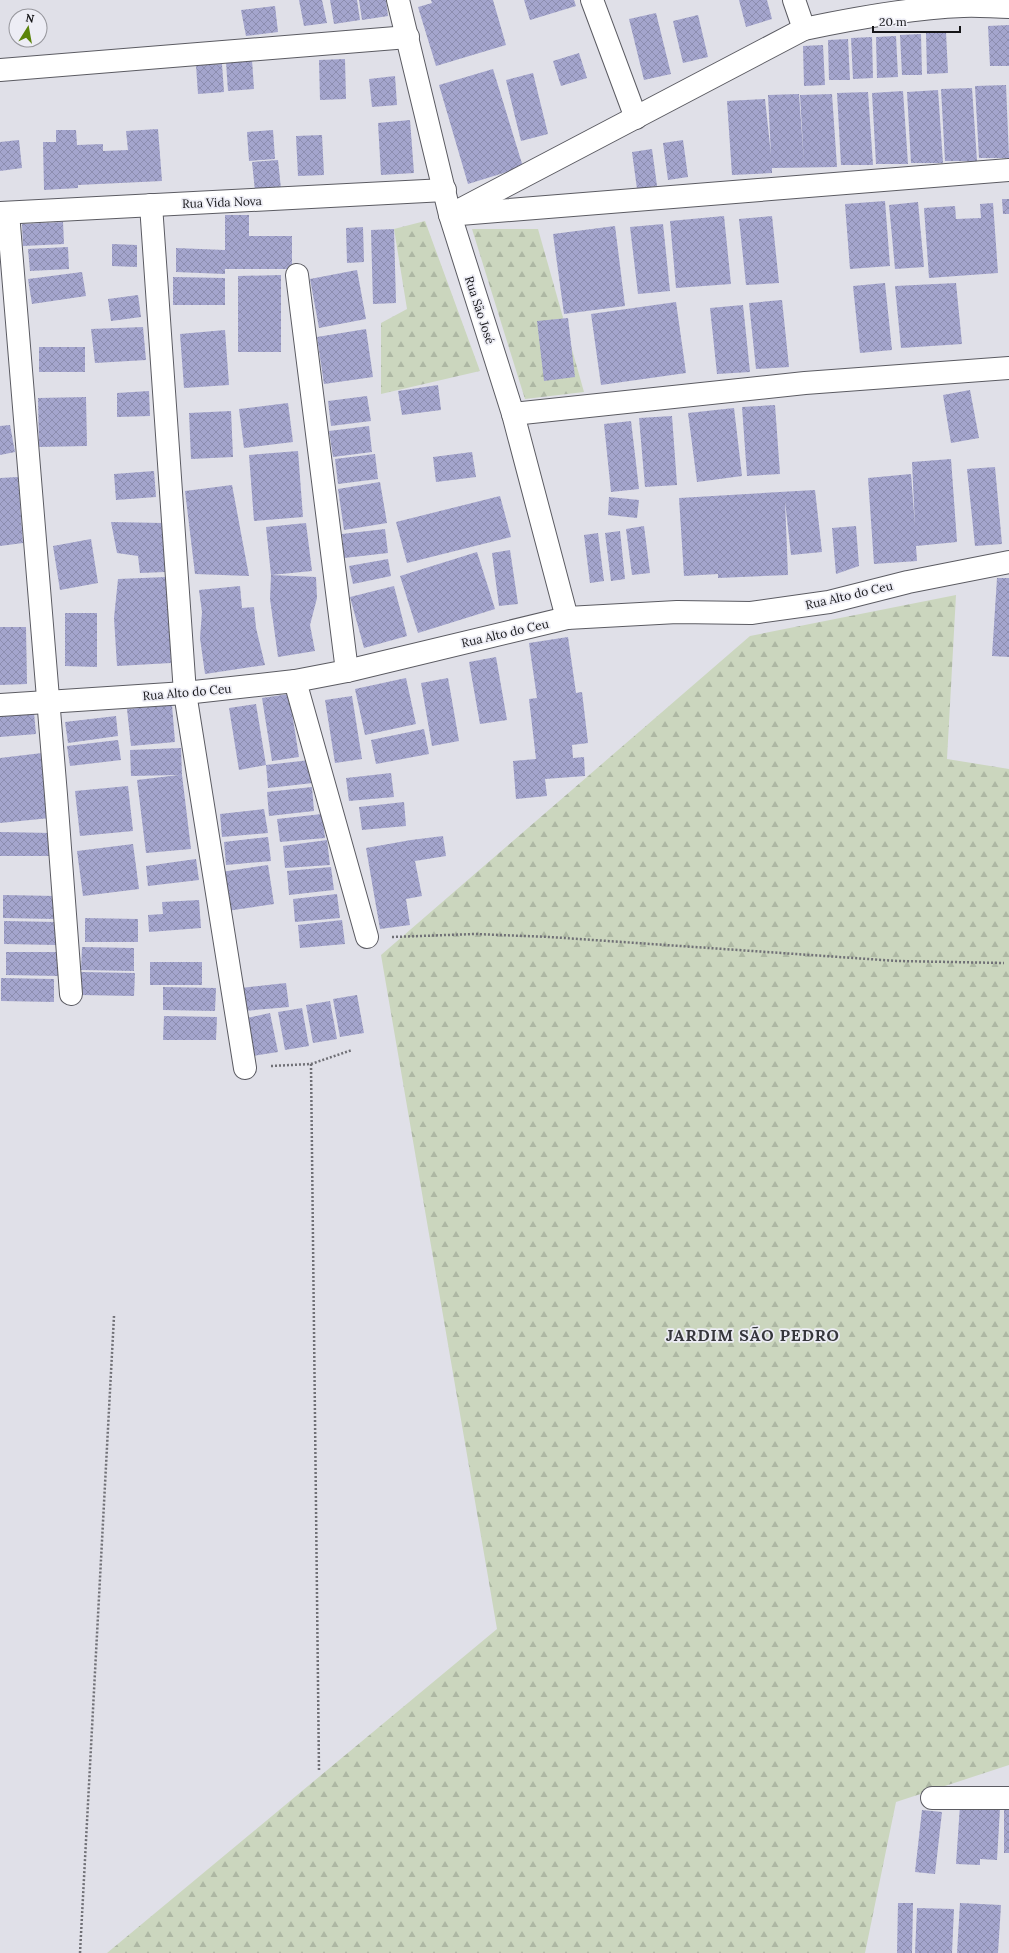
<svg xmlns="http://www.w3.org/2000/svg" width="1009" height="1953" viewBox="0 0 1009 1953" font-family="Lora,serif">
	<defs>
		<pattern id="forest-firs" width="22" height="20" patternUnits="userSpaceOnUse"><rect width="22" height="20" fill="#cbd6be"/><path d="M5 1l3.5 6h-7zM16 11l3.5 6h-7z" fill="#adb7a3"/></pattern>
		<pattern id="building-cross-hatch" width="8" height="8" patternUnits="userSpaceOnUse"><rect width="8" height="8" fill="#a4a5cd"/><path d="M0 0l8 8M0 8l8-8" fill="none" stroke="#8c8daf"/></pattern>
	</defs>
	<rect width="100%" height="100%" fill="#e0e0e8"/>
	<!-- forest -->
	<g fill="url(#forest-firs)">
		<polygon points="425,221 480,371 381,394 381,323 407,309 394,229"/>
		<polygon points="472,229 538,229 584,392 525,399"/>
		<polygon points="956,595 947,759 1009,769 1009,1765 896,1802 865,1953 107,1953 497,1629 381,955 750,636"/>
	</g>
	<!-- building -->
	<g fill="url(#building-cross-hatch)">
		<polygon points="299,0 322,0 327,23 304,26"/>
		<polygon points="330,0 357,0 360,20 334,24"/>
		<polygon points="359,0 386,0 388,16 362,20"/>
		<polygon points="431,0 493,0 506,45 436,66 418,7 432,3"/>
		<polygon points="524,0 574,0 576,6 530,20"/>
		<polygon points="739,0 767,0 772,19 746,27"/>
		<polygon points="275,6 278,32 246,36 241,10"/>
		<polygon points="656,13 671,74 644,80 629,19"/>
		<polygon points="698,15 708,57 683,63 673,21"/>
		<polygon points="1009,25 1009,66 990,66 988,26"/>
		<polygon points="946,32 948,73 927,74 926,33"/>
		<polygon points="921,34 922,75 902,75 900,35"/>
		<polygon points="896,36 898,77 877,78 876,37"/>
		<polygon points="872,37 873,78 853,79 851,38"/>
		<polygon points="848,39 850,80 829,80 828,40"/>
		<polygon points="823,45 825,85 804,86 803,46"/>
		<polygon points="579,53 587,78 561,86 553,61"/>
		<polygon points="345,59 346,99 320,100 319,60"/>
		<polygon points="252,60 254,89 228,91 226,62"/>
		<polygon points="222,64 224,92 198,94 196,65"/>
		<polygon points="493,69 523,167 468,184 439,85"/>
		<polygon points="533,73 548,134 521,141 506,80"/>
		<polygon points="395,76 397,105 372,107 369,79"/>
		<polygon points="1006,85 1009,158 979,158 975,86"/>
		<polygon points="972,88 977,161 945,161 941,89"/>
		<polygon points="938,90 943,163 911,163 907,92"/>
		<polygon points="903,91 908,164 876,164 872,93"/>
		<polygon points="868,92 873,165 841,165 837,93"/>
		<polygon points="799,94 804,163 800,95 832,94 837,167 772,168 772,173 732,175 727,101 765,99 771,155 768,95"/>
		<polygon points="410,120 414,173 381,175 378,123"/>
		<polygon points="158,129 162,181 78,185 78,188 44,190 43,142 56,142 56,130 76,130 77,145 103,144 103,151 128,150 126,131"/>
		<polygon points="273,130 275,159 249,161 247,132"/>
		<polygon points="322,135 324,175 298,176 296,136"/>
		<polygon points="19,140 22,168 0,171 0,142"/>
		<polygon points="683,140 688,177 668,180 663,143"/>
		<polygon points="652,149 657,186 637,189 632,152"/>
		<polygon points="278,160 281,189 255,191 252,162"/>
		<polygon points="1002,199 1009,199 1009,214 1003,214"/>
		<polygon points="885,201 890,266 850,269 845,204"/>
		<polygon points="918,202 924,267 895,269 889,205"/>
		<polygon points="993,203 998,273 929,278 924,208 955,206 956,219 981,218 980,204"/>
		<polygon points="225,215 249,215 249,236 292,236 292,269 225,269 225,274 176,272 176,248 225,250"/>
		<polygon points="724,216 731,284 676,288 670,221"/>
		<polygon points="772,216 779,283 746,285 739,219"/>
		<polygon points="63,222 64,244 23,246 22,224"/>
		<polygon points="663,224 670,291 638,294 630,227"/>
		<polygon points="615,226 625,306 564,314 553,234"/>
		<polygon points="363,227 364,262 347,263 346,228"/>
		<polygon points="394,229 396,303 373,304 371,230"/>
		<polygon points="112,244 137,245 137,267 112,266"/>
		<polygon points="68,247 69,269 30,271 28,249"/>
		<polygon points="357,270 366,319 319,328 310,279"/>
		<polygon points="82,272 86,296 32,304 28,279"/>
		<polygon points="281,275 281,352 238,352 238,276"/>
		<polygon points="173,277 225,278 225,305 173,305"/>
		<polygon points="885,283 892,350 860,353 853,286"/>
		<polygon points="956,283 962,344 901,348 895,286"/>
		<polygon points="138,295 141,317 111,321 108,299"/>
		<polygon points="782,300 789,367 756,369 749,303"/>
		<polygon points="676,302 686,373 601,385 591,314"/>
		<polygon points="743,305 750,372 717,374 710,308"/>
		<polygon points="568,318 575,377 544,381 537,321"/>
		<polygon points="143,327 146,360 95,363 91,329"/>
		<polygon points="366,329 373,377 324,384 317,337"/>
		<polygon points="225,330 229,385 184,388 180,334"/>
		<rect x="39" y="347" width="46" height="25"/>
		<polygon points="438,385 441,410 402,415 398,391"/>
		<polygon points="970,390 979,438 951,443 943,395"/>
		<polygon points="149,391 150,416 117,417 117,393"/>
		<polygon points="367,396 371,421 331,426 328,401"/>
		<polygon points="86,397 87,446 39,447 38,398"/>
		<polygon points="288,403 293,442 244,448 239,409"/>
		<polygon points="775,405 780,474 747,476 742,407"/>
		<polygon points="734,408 742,476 697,482 688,413"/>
		<polygon points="231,411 233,457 191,459 189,413"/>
		<polygon points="672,416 677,485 645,487 639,418"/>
		<polygon points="631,421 639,489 611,492 604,424"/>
		<polygon points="10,425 15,452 0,455 0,426"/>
		<polygon points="369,426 372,452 333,457 329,431"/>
		<polygon points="298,451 303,517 254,521 249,455"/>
		<polygon points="472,452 476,477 436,482 433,457"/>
		<polygon points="375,454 378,479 338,484 335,459"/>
		<polygon points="951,459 957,542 916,546 917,561 874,564 868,478 911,474 915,526 912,462"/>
		<polygon points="995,467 1002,544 975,546 967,469"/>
		<polygon points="154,471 156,497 116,500 114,474"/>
		<polygon points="18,477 23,543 0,546 0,478"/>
		<polygon points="380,482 387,523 344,530 338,489"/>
		<polygon points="232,485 249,576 195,574 185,491"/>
		<polygon points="815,490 822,552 791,555 785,501 788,575 718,578 718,574 684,576 679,498"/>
		<polygon points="500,496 511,537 407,563 396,522"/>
		<polygon points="609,497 639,500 637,518 608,515"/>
		<polygon points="111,522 163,523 165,572 140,573 138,556 117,553"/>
		<polygon points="306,523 312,571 271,575 316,577 317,598 310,625 315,651 278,657 270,599 271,575 266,527"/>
		<polygon points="644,526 650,573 632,575 626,529"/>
		<polygon points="856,526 859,566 836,574 832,528"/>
		<polygon points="385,529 388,553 344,558 342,534"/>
		<polygon points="620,531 625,579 611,581 605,533"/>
		<polygon points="598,533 604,581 590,583 584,535"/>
		<polygon points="91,539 98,583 60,590 53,546"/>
		<polygon points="510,550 518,604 499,606 492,553"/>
		<polygon points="477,552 495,609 418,633 400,576"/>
		<polygon points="388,559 391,576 353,584 349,566"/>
		<polygon points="167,577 171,663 117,666 114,618 118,579"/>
		<polygon points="997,578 1009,578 1009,657 992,656"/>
		<polygon points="240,586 242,608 254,607 256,628 265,665 205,674 200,638 202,612 199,590"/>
		<polygon points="394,586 407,636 364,648 350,597"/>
		<polygon points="65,613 97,613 97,667 65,666"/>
		<polygon points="0,627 26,627 27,684 0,685"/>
		<polygon points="568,637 576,693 582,692 588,743 572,745 573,758 584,757 585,776 545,779 547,796 516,799 513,761 536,759 529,699 537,698 529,643"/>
		<polygon points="496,657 507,720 480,724 469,662"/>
		<polygon points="406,678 416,724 365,735 355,689"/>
		<polygon points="448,678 459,741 432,746 421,683"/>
		<polygon points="289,694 299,757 272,761 262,698"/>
		<polygon points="352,696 362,759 335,763 325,700"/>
		<polygon points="256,704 266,765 239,770 229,708"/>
		<polygon points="172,705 175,742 131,746 127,709"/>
		<polygon points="34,713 36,734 0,737 0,715"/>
		<polygon points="116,716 118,736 68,743 65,722"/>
		<polygon points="424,729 429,754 376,764 371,740"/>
		<polygon points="118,740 121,760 70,766 67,746"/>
		<polygon points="181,748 182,775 191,849 146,853 137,780 179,775 131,776 130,750"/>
		<polygon points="42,753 50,818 0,823 0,758"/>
		<polygon points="310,760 313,783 268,788 266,765"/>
		<polygon points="391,773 394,797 349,801 346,778"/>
		<polygon points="128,786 133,831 80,836 75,791"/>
		<polygon points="312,787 314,811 269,816 267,792"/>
		<polygon points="404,802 406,826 362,830 359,807"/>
		<polygon points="264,809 268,833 222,837 220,814"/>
		<polygon points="322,814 325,838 280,842 277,819"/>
		<polygon points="0,832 52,833 52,856 0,856"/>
		<polygon points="443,836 446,856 415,861 422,896 406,899 410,925 380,929 366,848 411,840"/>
		<polygon points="268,837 271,861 226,865 224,842"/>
		<polygon points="327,840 330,865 285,868 283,846"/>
		<polygon points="133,844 139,889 83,896 77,851"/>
		<polygon points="196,859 199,880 148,886 146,866"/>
		<polygon points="268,865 274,904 227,911 221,872"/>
		<polygon points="331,867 334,890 289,895 287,871"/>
		<polygon points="337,894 340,918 295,922 293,899"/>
		<polygon points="3,895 56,896 55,919 3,918"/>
		<polygon points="199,900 201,928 149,932 148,915 163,914 162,902"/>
		<polygon points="85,918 138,919 138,942 85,942"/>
		<polygon points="342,920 345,944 300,948 298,925"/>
		<polygon points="4,921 57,922 56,945 4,944"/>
		<polygon points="82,947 134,948 134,971 81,970"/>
		<polygon points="6,952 59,952 59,976 6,975"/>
		<rect x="150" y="962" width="52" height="23"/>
		<polygon points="81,972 135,973 134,996 81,995"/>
		<polygon points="1,978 54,979 54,1002 1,1001"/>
		<polygon points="286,983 289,1007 244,1011 241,988"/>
		<polygon points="163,987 216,988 215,1011 163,1010"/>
		<polygon points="357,995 364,1033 340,1037 333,999"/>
		<polygon points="330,1001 337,1039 313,1043 306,1005"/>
		<polygon points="302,1008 309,1046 285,1050 278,1012"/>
		<polygon points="270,1013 278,1052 253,1056 247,1018"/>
		<polygon points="164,1016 217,1017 216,1040 163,1040"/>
		<polygon points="960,1805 1000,1808 997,1860 980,1859 980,1865 956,1864"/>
		<rect x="1004" y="1806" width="5" height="47"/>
		<polygon points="922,1810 942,1812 935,1874 915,1872"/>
		<polygon points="898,1903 913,1903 912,1953 897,1953"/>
		<polygon points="960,1903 1001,1905 998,1953 957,1953"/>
		<polygon points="917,1908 954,1909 952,1953 915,1953"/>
	</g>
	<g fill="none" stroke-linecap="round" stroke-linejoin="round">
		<!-- street casing -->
		<g stroke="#5b5b62" stroke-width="24">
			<g id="street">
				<polyline points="398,0 450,215 513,414 567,618"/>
				<polyline points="592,0 636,118"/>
				<polyline points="794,0 804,29"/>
				<polyline points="0,70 408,37"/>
				<polyline points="151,205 185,693 245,1068"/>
				<polyline points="0,213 445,190"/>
				<polyline points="8,213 56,795 71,994"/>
				<polyline points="460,214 1009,170"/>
				<path d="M450,215L804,29C856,18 910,8 963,6C978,5 994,7 1009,7"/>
				<polyline points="297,275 347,671"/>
				<polyline points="513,414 805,383 1009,368"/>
				<polyline points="295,681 367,937"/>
				<polyline points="0,705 185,693 295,681 347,671 567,618 677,612 751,613 829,602 908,582 1009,562"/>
				<polyline points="932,1798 1009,1798"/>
			</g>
		</g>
		<!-- path -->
		<g stroke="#707076" stroke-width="2.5" stroke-dasharray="2 2" stroke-linecap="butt">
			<polyline points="392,937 475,934 550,937 897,961 1004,963"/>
			<polyline points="311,1064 319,1772"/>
			<polyline points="271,1066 311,1064 352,1050"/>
			<polyline points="80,1953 114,1316"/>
		</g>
		<!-- street -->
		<use href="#street" stroke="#fff" stroke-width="22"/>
	</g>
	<g text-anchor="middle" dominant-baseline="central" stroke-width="3.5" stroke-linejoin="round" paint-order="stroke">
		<!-- street labels -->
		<g font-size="12" fill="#151518" stroke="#ededf5">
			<text transform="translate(222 202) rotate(-2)">Rua Vida Nova</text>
			<text transform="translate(480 310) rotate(72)">Rua São José</text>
			<text transform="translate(849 595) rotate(-13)">Rua Alto do Ceu</text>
			<text transform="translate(505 633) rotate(-13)">Rua Alto do Ceu</text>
			<text transform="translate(187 692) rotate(-5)">Rua Alto do Ceu</text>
		</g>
		<!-- district labels -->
		<g font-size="16" font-weight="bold" letter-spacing="1" fill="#35363b" stroke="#ededf5">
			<text x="753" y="1335">JARDIM SÃO PEDRO</text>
		</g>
	</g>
	<!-- north arrow -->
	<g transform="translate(28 28) rotate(11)"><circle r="19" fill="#ededf5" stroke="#97979d"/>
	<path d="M0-3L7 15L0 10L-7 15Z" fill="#5b840a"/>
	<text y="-6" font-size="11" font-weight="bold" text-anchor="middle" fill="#151518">N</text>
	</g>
	<!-- scale -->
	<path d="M873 26v6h87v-6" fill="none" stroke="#151518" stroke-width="2"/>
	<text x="879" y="26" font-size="12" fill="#151518" stroke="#ededf5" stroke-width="3" paint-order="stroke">20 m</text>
</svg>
